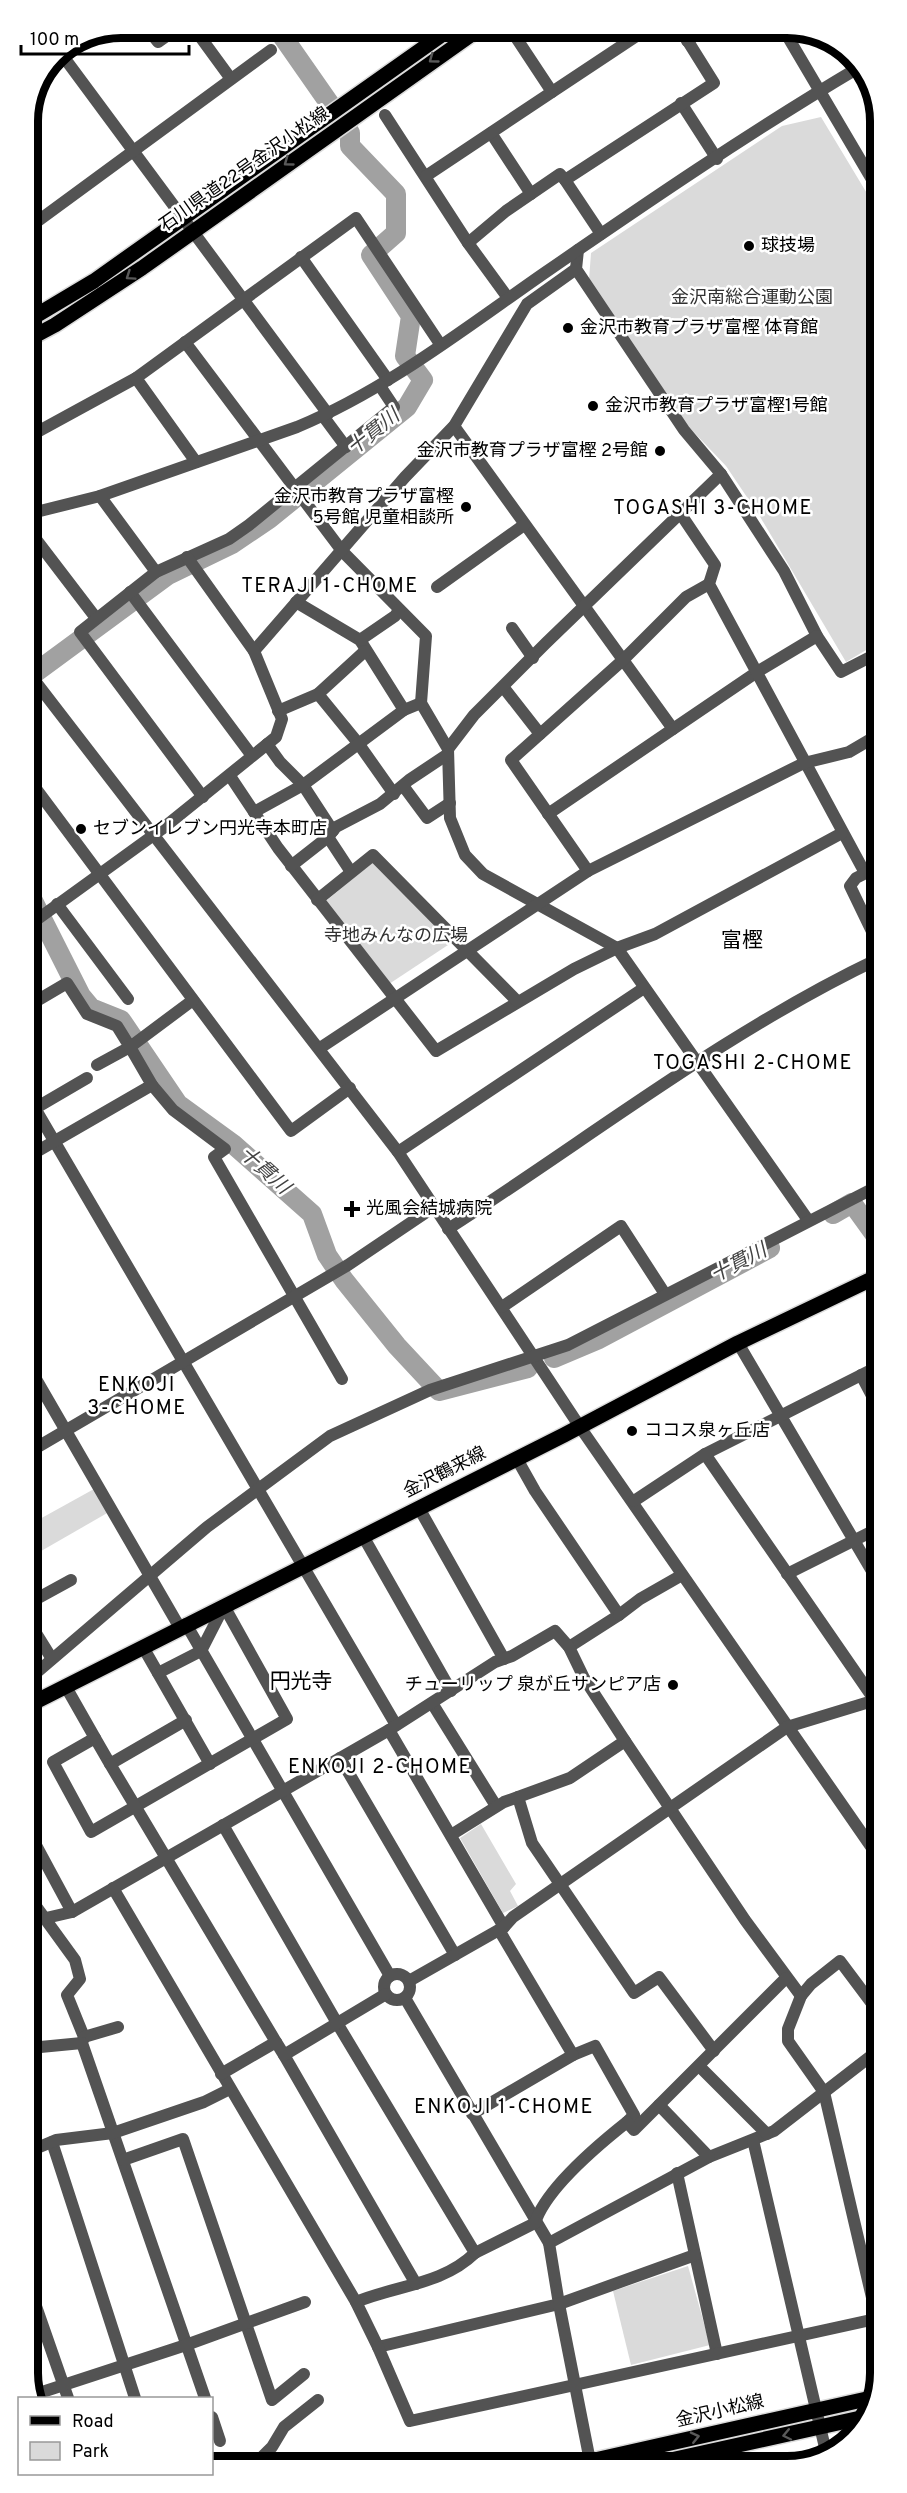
<svg xmlns="http://www.w3.org/2000/svg" width="907" height="2493" viewBox="0 0 907 2493" font-family="Overpass,'Noto Sans JP',sans-serif">
	<rect width="100%" height="100%" fill="#fff"/>
	<!-- green -->
	<g fill="#dadada">
		<polygon points="821,117 877,210 878,643 846,662 759,515 726,466 687,425 589,280 591,253 782,126"/>
		<polygon points="373,862 451,943 389,984 326,901"/>
		<polygon points="94,1489 109,1512 29,1558 29,1525"/>
		<polygon points="481,1824 516,1884 510,1891 518,1906 503,1913 460,1838"/>
		<polygon points="688,2266 710,2345 631,2365 613,2291"/>
	</g>
	<g fill="none" stroke-linecap="round" stroke-linejoin="round">
		<!-- river -->
		<g stroke="#a1a1a1" stroke-width="20">
			<polyline points="28,678 168,575 232,544 269,519 407,407 423,380 405,356 411,316 371,255 396,233 396,194 350,146 350,133 276,27"/>
			<polyline points="28,891 81,996 91,1008 121,1020 178,1104 233,1144 312,1214 327,1255 344,1280 397,1346 439,1391 528,1368"/>
			<polyline points="833,1214 852,1203 878,1239"/>
			<polyline points="554,1358 599,1339 770,1248"/>
		</g>
		<!-- major casing -->
		<g stroke="#dbdbdb" stroke-width="18">
			<g id="major">
				<polyline points="27,321 94,281 453,27"/>
				<polyline points="27,340 55,325 142,268 482,27"/>
				<polyline points="29,1705 564,1435 738,1343 878,1276"/>
				<polyline points="657,2463 865,2417"/>
				<polyline points="577,2464 871,2398"/>
			</g>
		</g>
		<!-- minor -->
		<g stroke="#535353" stroke-width="12">
			<polyline points="146,27 158,42 179,27"/>
			<polyline points="193,27 231,79"/>
			<polyline points="509,27 552,92 650,27"/>
			<polyline points="782,27 877,188"/>
			<polyline points="687,41 708,27"/>
			<polyline points="60,52 328,414"/>
			<polyline points="681,103 717,159"/>
			<polyline points="385,115 468,243 508,298"/>
			<polyline points="491,133 531,194"/>
			<polyline points="426,176 552,92"/>
			<polyline points="565,180 601,234"/>
			<polyline points="27,229 271,50"/>
			<polyline points="468,243 506,211 560,174 565,180 714,83 679,27"/>
			<polyline points="578,250 576,269 684,430 721,474 784,571 817,636 841,672 878,653"/>
			<polyline points="301,257 388,380"/>
			<polyline points="185,342 342,551 426,636 421,703 448,749 450,818 465,855 483,874 617,948 808,1220"/>
			<polyline points="323,416 346,447"/>
			<polyline points="454,426 673,729 757,672 817,636"/>
			<polyline points="28,437 136,378"/>
			<polyline points="196,462 136,378 356,218 440,344"/>
			<polyline points="100,496 156,572"/>
			<polyline points="680,513 715,565 709,584 865,873"/>
			<path d="M28,514L100,496L297,427C386,390 464,329 543,274C646,203 750,132 858,68"/>
			<polyline points="28,529 96,618"/>
			<polyline points="437,587 524,525"/>
			<polyline points="130,592 252,756"/>
			<polyline points="296,602 360,640 404,710 421,703"/>
			<polyline points="512,628 533,658"/>
			<polyline points="360,640 395,616 399,610"/>
			<polyline points="254,651 405,477 454,426 527,304 576,269"/>
			<polyline points="28,672 398,1152 580,1427 879,1858"/>
			<polyline points="504,688 540,734"/>
			<polyline points="318,694 365,651"/>
			<polyline points="278,711 318,694 358,743 394,794"/>
			<polyline points="267,744 280,762 303,785 333,831"/>
			<polyline points="448,749 474,715 546,643 721,474"/>
			<polyline points="230,776 278,848 436,1051 574,969 617,948 655,934 842,833"/>
			<polyline points="28,778 291,1131 350,1088"/>
			<polyline points="404,787 427,818 450,803"/>
			<polyline points="203,797 80,632 156,572 229,539 249,525 394,407 380,386"/>
			<polyline points="254,812 303,785 404,710"/>
			<polyline points="548,814 673,729"/>
			<polyline points="328,837 351,872"/>
			<polyline points="291,866 328,837 336,827 380,804 409,780 448,754"/>
			<polyline points="878,867 856,878 850,886 878,944"/>
			<polyline points="588,871 511,760 623,660 686,597 709,584"/>
			<polyline points="317,900 373,855 517,1001"/>
			<polyline points="57,904 128,999"/>
			<polyline points="28,926 162,829 276,737 282,719 254,651 187,557"/>
			<polyline points="28,1006 67,983 87,1014 117,1026 130,1047 97,1065"/>
			<polyline points="320,1048 588,871 804,763 849,752 878,735"/>
			<polyline points="152,1085 173,1110 225,1149 214,1157 342,1379"/>
			<polyline points="29,1098 396,1725"/>
			<polyline points="34,1109 87,1078"/>
			<polyline points="398,1152 644,988"/>
			<polyline points="29,1156 152,1085 130,1047 193,1000"/>
			<path d="M448,1229C590,1138 725,1032 878,959"/>
			<polyline points="502,1307 621,1226 665,1294"/>
			<polyline points="738,1343 879,1583"/>
			<polyline points="29,1367 180,1628"/>
			<polyline points="861,1375 879,1409"/>
			<polyline points="29,1452 348,1265 434,1207"/>
			<polyline points="705,1454 878,1705"/>
			<polyline points="517,1459 535,1491 619,1615 569,1647"/>
			<polyline points="634,1501 705,1454 879,1366"/>
			<polyline points="419,1508 504,1659"/>
			<polyline points="363,1536 451,1691"/>
			<polyline points="787,1574 879,1528"/>
			<polyline points="29,1603 71,1580"/>
			<polyline points="619,1615 640,1599 682,1575"/>
			<polyline points="29,1622 52,1659"/>
			<polyline points="186,1624 390,1976"/>
			<polyline points="143,1647 210,1764"/>
			<polyline points="158,1673 201,1651 224,1606"/>
			<polyline points="29,1679 207,1527 330,1436 430,1390 568,1345 878,1186"/>
			<polyline points="66,1687 95,1738 53,1762 91,1832 287,1719 224,1606"/>
			<polyline points="432,1703 496,1806"/>
			<polyline points="389,1730 504,1927"/>
			<polyline points="95,1738 110,1764 186,1720"/>
			<polyline points="340,1758 455,1955"/>
			<polyline points="110,1764 276,2042"/>
			<polyline points="518,1797 532,1843 634,1993 659,1977 714,2051"/>
			<path d="M223,1825L337,2023L475,2253C442,2285 397,2285 356,2302"/>
			<polyline points="30,1834 72,1912"/>
			<polyline points="451,1835 504,1802 570,1778 625,1741"/>
			<polyline points="113,1888 356,2302 378,2347 559,2304 549,2243 709,2157 774,2131 880,2049"/>
			<polyline points="30,1898 75,1960 80,1979 67,1995 84,2037 82,2043 205,2398"/>
			<polyline points="46,1918 72,1912 389,1730 495,1662 512,1656 555,1631 569,1647 584,1678 625,1741 745,1920 801,1996 811,1984 840,1961 879,2013"/>
			<polyline points="499,1930 573,2055 595,2046 634,2115 627,2122"/>
			<circle cx="397" cy="1987" r="13"/>
			<polyline points="409,1981 504,1927 513,1917 787,1727 879,1699"/>
			<polyline points="801,1996 788,2029 788,2041 824,2092 877,2319"/>
			<polyline points="405,1998 549,2243"/>
			<polyline points="84,2037 118,2027"/>
			<polyline points="30,2048 82,2043"/>
			<polyline points="284,2055 416,2284"/>
			<polyline points="699,2066 767,2134"/>
			<polyline points="221,2074 276,2042 284,2055 386,1994"/>
			<polyline points="659,2105 709,2157"/>
			<polyline points="472,2114 573,2055"/>
			<polyline points="753,2140 826,2452"/>
			<polyline points="52,2142 135,2398"/>
			<polyline points="30,2151 56,2140 113,2133 204,2102 230,2089"/>
			<polyline points="123,2160 183,2139 272,2400 304,2374"/>
			<polyline points="677,2173 717,2354"/>
			<path d="M475,2253L535,2223C546,2188 598,2145 627,2122L634,2130L786,1978"/>
			<polyline points="30,2289 68,2398"/>
			<polyline points="378,2347 410,2421 880,2318"/>
			<polyline points="30,2396 186,2345 305,2302"/>
			<polyline points="212,2417 220,2441"/>
			<polyline points="590,2461 559,2304 695,2255"/>
			<polyline points="254,2465 272,2447 284,2427 318,2400"/>
		</g>
		<!-- major -->
		<use href="#major" stroke="#000" stroke-width="15"/>
	</g>
	<!-- one-way arrows -->
	<defs><path id="oneway-chevron" d="M-2-3.5L2.5 0L-2 3.5" fill="none" stroke-width="1.6" stroke-linecap="round" stroke-linejoin="round" transform="scale(1.5)"/></defs>
	<g stroke="#595959">
		<use href="#oneway-chevron" transform="translate(433 59) rotate(144)"/>
		<use href="#oneway-chevron" transform="translate(288 162) rotate(144)"/>
		<use href="#oneway-chevron" transform="translate(130 276) rotate(146)"/>
		<use href="#oneway-chevron" transform="translate(787 2435) rotate(168)"/>
		<use href="#oneway-chevron" transform="translate(695 2437) rotate(-13)"/>
	</g>
	<!-- markers -->
	<g fill="#000" stroke="#fff" stroke-width="2">
		<circle cx="749" cy="246" r="6"/>
		<circle cx="568" cy="328" r="6"/>
		<circle cx="593" cy="406" r="6"/>
		<circle cx="660" cy="451" r="6"/>
		<circle cx="466" cy="507" r="6"/>
		<circle cx="81" cy="829" r="6"/>
		<path d="M349 1200h6v6h6v6h-6v6h-6v-6h-6v-6h6z"/>
		<circle cx="632" cy="1431" r="6"/>
		<circle cx="673" cy="1685" r="6"/>
	</g>
	<g text-anchor="middle" dominant-baseline="central" stroke-width="5" stroke-linejoin="round" paint-order="stroke">
		<!-- street labels -->
		<g font-size="18" fill="#000" stroke="#fff">
			<text transform="translate(245 170) rotate(-35)">石川県道22号金沢小松線</text>
			<text transform="translate(445 1473) rotate(-27)">金沢鶴来線</text>
			<text transform="translate(720 2412) rotate(-13)">金沢小松線</text>
		</g>
		<!-- poi labels -->
		<g font-size="18" fill="#000" stroke="#fff" text-anchor="start">
			<text x="761" y="246">球技場</text>
			<text x="580" y="328">金沢市教育プラザ富樫 体育館</text>
			<text x="605" y="406">金沢市教育プラザ富樫1号館</text>
			<text x="648" y="451" text-anchor="end">金沢市教育プラザ富樫 2号館</text>
			<text x="454" y="497" text-anchor="end">金沢市教育プラザ富樫<tspan x="454" dy="21">5号館 児童相談所</tspan></text>
			<text x="93" y="829">セブンイレブン円光寺本町店</text>
			<text x="366" y="1209">光風会結城病院</text>
			<text x="644" y="1431">ココス泉ヶ丘店</text>
			<text x="661" y="1685" text-anchor="end">チューリップ 泉が丘サンピア店</text>
		</g>
		<!-- park labels -->
		<g font-size="18" fill="#313131" stroke="#fff">
			<text x="752" y="298">金沢南総合運動公園</text>
			<text x="396" y="936">寺地みんなの広場</text>
		</g>
		<!-- water labels -->
		<g font-size="20" font-style="italic" fill="#424242" stroke="#fff">
			<text transform="translate(374 433) rotate(-39)">十貫川</text>
			<text transform="translate(264 1171) rotate(42)">十貫川</text>
			<text transform="translate(739 1264) rotate(-28)">十貫川</text>
		</g>
		<!-- neighbourhood labels -->
		<g font-size="20" letter-spacing="1.5" fill="#000" stroke="#fff">
			<text x="713" y="509">TOGASHI 3-CHOME</text>
			<text x="330" y="587">TERAJI 1-CHOME</text>
			<text x="753" y="1064">TOGASHI 2-CHOME</text>
			<text x="137" y="1386">ENKOJI<tspan x="137" dy="23">3-CHOME</tspan></text>
			<text x="380" y="1768">ENKOJI 2-CHOME</text>
			<text x="504" y="2108">ENKOJI 1-CHOME</text>
		</g>
		<!-- quarter labels -->
		<g font-size="21" fill="#000" stroke="#fff">
			<text x="742" y="941">富樫</text>
			<text x="301" y="1682">円光寺</text>
		</g>
	</g>
	<!-- crop -->
	<path d="M0 0H907V2493H0ZM121 38H787A83 83 0 0 1 870 121V2373A83 83 0 0 1 787 2456H121A83 83 0 0 1 38 2373V121A83 83 0 0 1 121 38Z" fill="#fff" fill-rule="evenodd"/>
	<path fill="none" stroke="#000" stroke-width="8" d="M121 38H787A83 83 0 0 1 870 121V2373A83 83 0 0 1 787 2456H121A83 83 0 0 1 38 2373V121A83 83 0 0 1 121 38Z"/>
	<!-- legend -->
	<rect x="18" y="2397" width="195" height="78" fill="#ffffff" stroke="#999999" stroke-width="1.5"/>
	<rect x="30" y="2416" width="30" height="9" fill="#000000" stroke="#999999" stroke-width="1.5"/>
	<text x="72" y="2427" font-size="18" fill="#000000">Road</text>
	<rect x="30" y="2442" width="30" height="18" fill="#dadada" stroke="#999999" stroke-width="1.5"/>
	<text x="72" y="2457" font-size="18" fill="#000000">Park</text>
	<!-- scale -->
	<path d="M21 45v9h168v-9" fill="none" stroke="#000000" stroke-width="3"/>
	<text x="30" y="45" font-size="18" fill="#000000" stroke="#ffffff" stroke-width="4.5" paint-order="stroke">100 m</text>
</svg>
